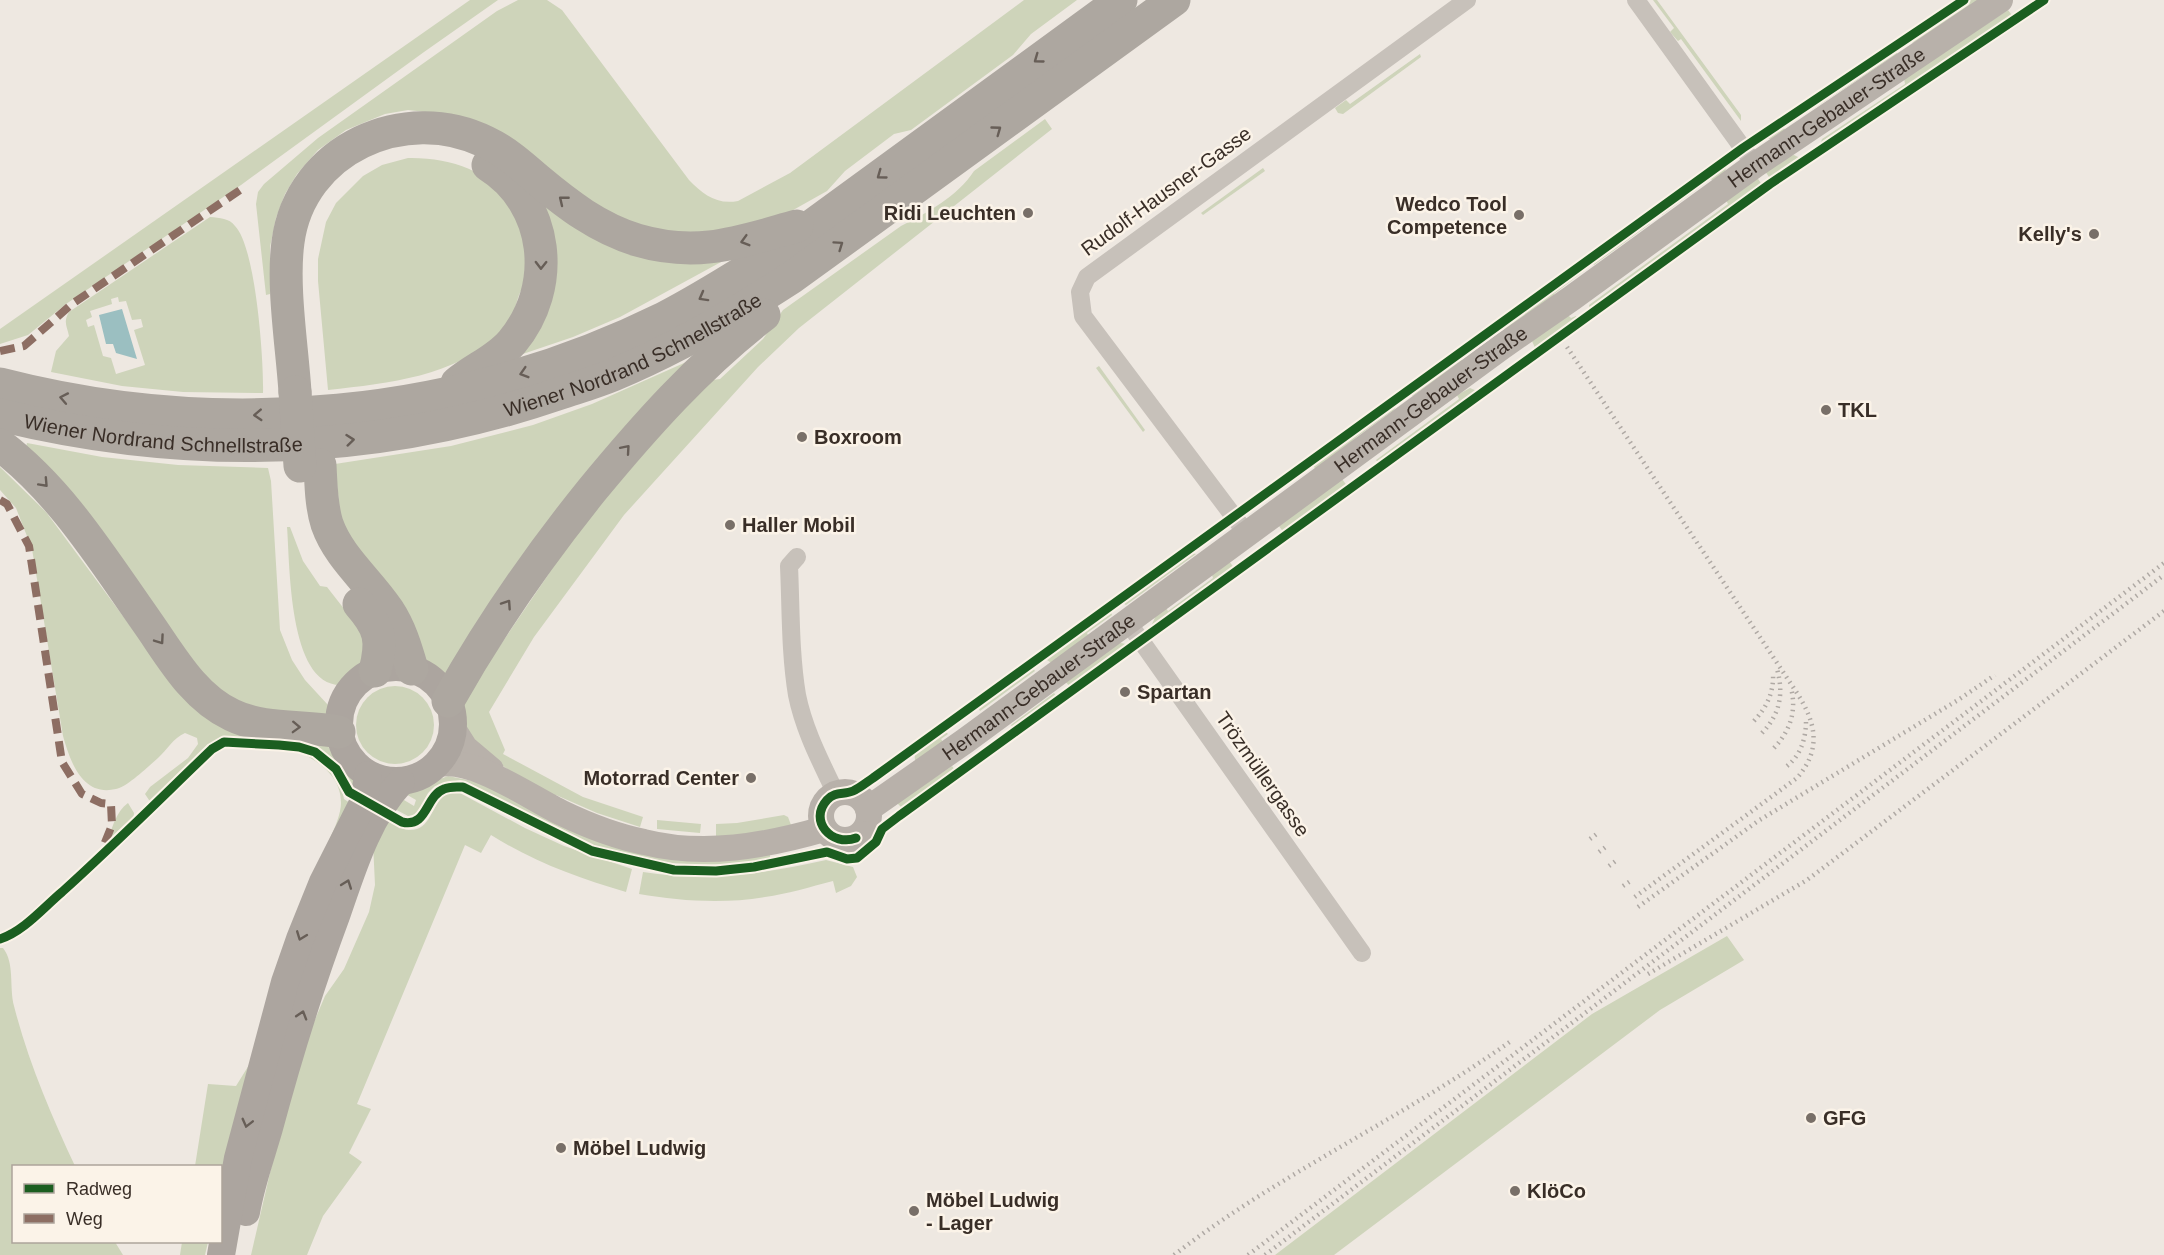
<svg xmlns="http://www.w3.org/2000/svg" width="2164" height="1255" viewBox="0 0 2164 1255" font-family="Helvetica,sans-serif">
	<rect width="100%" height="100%" fill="#eee8e1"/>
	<!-- green -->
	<g fill="#ced4ba" fill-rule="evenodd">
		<polygon points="470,0 498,0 424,52 241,185 66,304 28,335 0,344 0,329"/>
		<path d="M518,0H547L562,10L689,180C703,194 716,205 738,201L790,173L1024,0H1077L1031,34L1013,55L911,130L894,134L845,171L827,191L779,218L687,238L614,219L443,114L408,110L385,114L346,130L318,150L297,174L285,194L276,218L270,247V294L266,295L256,204L258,192L264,184L318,138L497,11Z"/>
		<polygon points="1653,0 1657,0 1741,115 1741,121 1681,39 1678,41 1670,32 1674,28"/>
		<polygon points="1967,0 1984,0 1913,43 1909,39"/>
		<polygon points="2008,10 2014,18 1823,145 1821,142 1822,139 1905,84 1904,78"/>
		<polygon points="1896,48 1898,57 1890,62 1888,60 1784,128 1786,132 1775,139 1759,139"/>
		<polygon points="1420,54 1421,57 1343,114 1338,113 1335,108 1346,100 1350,104"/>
		<path d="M1045,119L1052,129L799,328L758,367L624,515L534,637L489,712L505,750L503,754L583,797L643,817L640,827L597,813L556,795L554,798L531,786L474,745L464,726L461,703L548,575L561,550L706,381L720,379L763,339L783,310L901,226C927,213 958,196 974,171Z"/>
		<polygon points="1794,155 1802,159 1771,180 1765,171 1786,156"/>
		<path d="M408,158C464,157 511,180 524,238C526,247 531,261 529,270C527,278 523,287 519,295C515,306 512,326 503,333C452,377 391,383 328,390L318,281V259L326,222L336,203L363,176L382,165Z"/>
		<polygon points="1726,161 1728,164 1725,171 1714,183 1711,179 1662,215 1658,211"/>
		<polygon points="1263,168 1265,171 1203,215 1201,213"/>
		<polygon points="1756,176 1763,186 1590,311 1589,305 1728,204 1726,200"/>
		<polygon points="525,189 718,256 721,262 620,317 573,337 505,360 530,330"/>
		<path d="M210,217C220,218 229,218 235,226C256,247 264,362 263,393L183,392L122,386L51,372L56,351L69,336C67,326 63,322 69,312ZM118,297L119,302L126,301L132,320L141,319L143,327L134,330L145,365L116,374L111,358L103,356L94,325L88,327L86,320L92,317L90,311L112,304L111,299Z"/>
		<polygon points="1647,219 1650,224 1594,265 1590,260"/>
		<polygon points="1581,267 1584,271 1554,294 1556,299 1505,329 1500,330 1498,328"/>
		<polygon points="1568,315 1571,318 1576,316 1578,320 1536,350 1532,341"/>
		<polygon points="702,355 447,679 427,664 341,522 335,464 451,446 533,425 592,404"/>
		<polygon points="1459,356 1462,361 1413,396 1407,394"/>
		<polygon points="1099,366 1145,430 1143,432 1096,368"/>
		<polygon points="1470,388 1479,392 1379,464 1376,460 1459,399 1457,395"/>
		<polygon points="1394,403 1396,407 1394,410 1358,436 1317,471 1311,463"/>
		<polygon points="27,443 102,457 178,465 268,468 271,481 280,630 292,660 305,680 328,705 327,718 224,704 25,452"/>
		<path d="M0,467L46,512L171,681L326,744L351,775L356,784L352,787C338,770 331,753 307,746C280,743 238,732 212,743L151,803L145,794L150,787L188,758L198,744L197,738L185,733C173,738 167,750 158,758C149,766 127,787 116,789C82,797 70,761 63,736L32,549L16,508L0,490Z"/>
		<polygon points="1342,479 1348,487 1284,533 1279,526"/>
		<path d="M287,527H290L303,561L320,586L327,587L366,637L362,664L341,685C288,686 290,563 287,527Z"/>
		<polygon points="1188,552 1196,554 1126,605 1121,602"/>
		<polygon points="1229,561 1235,569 1149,631 1157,613 1166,608 1168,611 1213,578 1212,575"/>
		<polygon points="1110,610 1112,615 1087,633 1089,637 1053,664 1044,658"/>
		<polygon points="1121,643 1131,645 1071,688 1064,680 1114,644"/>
		<polygon points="1032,666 1035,671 980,711 977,706"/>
		<circle cx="395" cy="725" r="39"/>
		<polygon points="1054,693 1058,698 1014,730 1011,725"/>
		<path d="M944,730L948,734L941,739L943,742L916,762C909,748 934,737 944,730Z"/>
		<path d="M305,753C327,761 340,776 344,799L353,805L221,1191L220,1166H195L208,1084L236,1086L249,1065C269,1004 287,943 309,883C317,861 341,824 341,803C341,779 324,765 305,755Z"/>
		<polygon points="952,766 956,772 909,806 902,808 897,803"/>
		<path d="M448,776L473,781L492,788L545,816L770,854V857L767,861C701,869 635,865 574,838C538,822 504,802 469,783L460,780L435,786L428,793L419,811L415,815L408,816L391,807L404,800L414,806L416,800L404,793Z"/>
		<path d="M458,792L525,828L564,846L632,869L626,892C578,878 534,862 491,835L481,853L465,845L357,1104L371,1109L349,1153L362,1162L323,1216L307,1255H251L294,1069L325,996L344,969L369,912L375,885L373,843L383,819C391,822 401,830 409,830C431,831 431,805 445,795C448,793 454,793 458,792Z"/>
		<path d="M128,803L134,813L133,822L110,842L108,839C113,826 116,812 128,803Z"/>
		<polygon points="784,815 788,817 791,825 767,832 716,837 716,824 737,823"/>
		<polygon points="657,820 701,824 700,833 657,829"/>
		<path d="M826,860L853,867L857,877L851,886L836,893L833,881C810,887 787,894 765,897C724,904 679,901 639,894L643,872C707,882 763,874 826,860Z"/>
		<polygon points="1727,936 1744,960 1660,1010 1334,1255 1275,1255 1592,1014"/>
		<path d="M0,948H3C15,963 9,987 14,1006C28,1061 51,1115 75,1166H14V1242H115L123,1255H0Z"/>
		<polygon points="182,1242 208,1242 205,1255 180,1255"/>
	</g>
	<!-- water -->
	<polygon fill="#9bbfc1" points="122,309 137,359 116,353 113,344 106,344 99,315"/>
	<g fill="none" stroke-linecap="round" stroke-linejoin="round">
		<!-- street -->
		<g stroke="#c7c1ba" stroke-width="18">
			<polyline points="1636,0 1755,165"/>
			<polyline points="1247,534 1083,316 1080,292 1087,277 1467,0"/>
			<path d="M797,557L789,566C791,609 790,653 797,695C804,730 821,762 836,794"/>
			<polyline points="1127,621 1362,953"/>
		</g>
		<!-- secondary -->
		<g stroke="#b8b1aa" stroke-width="26">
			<polyline points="453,729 465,748 491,770"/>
			<path d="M436,765C470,754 532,799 562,813C589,826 615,836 644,842C704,857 765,846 824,829"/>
			<circle cx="845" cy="816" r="24"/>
			<path id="s1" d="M868,809L965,741L1503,346L1572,298L1755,165L2000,0"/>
		</g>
		<!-- primary -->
		<g stroke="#aca59f" stroke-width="28">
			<circle cx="396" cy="724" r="57"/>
			<path d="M246,1212C251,1183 261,1156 269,1128C288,1057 310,986 336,916C352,870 367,818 401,782"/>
			<polyline points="221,1255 238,1158 285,982 300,939 323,882 364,801 368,775"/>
		</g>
		<!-- highway -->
		<g stroke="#ada7a0" stroke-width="33">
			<path d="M457,383C475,368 497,360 512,342C558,287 549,203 488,165"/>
			<path d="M0,384C221,441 459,419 664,318C703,298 740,274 777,251L1121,0"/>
			<path d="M295,392C292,346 282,286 288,242C300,149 405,102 486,142C505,151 521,165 537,179C568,205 598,228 637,240C698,258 739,242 797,226"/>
			<path id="s2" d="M0,415C189,461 377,456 561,393C579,387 596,382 613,375C676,349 734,315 791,278L1174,0"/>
			<path d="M0,445C62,492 103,560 147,622C171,656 193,697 232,715C265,731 303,725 339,732"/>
			<path d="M320,465C321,484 321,505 327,524C339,558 368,580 388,610C400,628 406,648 412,669"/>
			<path d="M359,604C380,628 383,640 375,671"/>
			<path d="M448,701C490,626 538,557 592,490C644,427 699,365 764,315"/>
		</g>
		<!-- rail -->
		<g stroke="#afa9a4" stroke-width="4.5" stroke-dasharray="1.5 4.5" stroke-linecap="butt">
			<path d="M1567,347L1797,693C1816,723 1822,749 1797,778L1632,899"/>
			<path d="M1754,721C1767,707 1774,692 1773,673"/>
			<path d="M1762,733C1780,714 1784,694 1777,669"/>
			<path d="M1774,748C1790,731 1797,711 1791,688"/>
			<path d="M1787,766C1801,755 1806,738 1806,721"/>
			<polyline points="1590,839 1598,833"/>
			<polyline points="1599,852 1607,846"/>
			<polyline points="1609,866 1617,860"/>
			<polyline points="1623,886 1632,880"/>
			<polyline points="1638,907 1758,821 1958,700 1995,675"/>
			<polyline points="1648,974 1807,880 2164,611"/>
			<path d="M1174,1255C1280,1173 1403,1118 1511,1041"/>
			<polyline points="1248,1255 2164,563"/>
			<polyline points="1265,1255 2164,575"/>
		</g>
		<!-- highway-bridge -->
		<polyline stroke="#ada7a0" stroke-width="33" points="295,392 300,466"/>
		<!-- quiet -->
		<g stroke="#8d6e63" stroke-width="8" stroke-dasharray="15 8" stroke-linecap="butt">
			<polyline points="0,351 24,346 72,304 243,188"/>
			<polyline points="0,500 7,504 29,546 62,762 82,794 101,803 111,804 112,825 102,850"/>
		</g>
		<!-- cycleway casing -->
		<g stroke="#fbf3e8" stroke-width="13">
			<g id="cycleway">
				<path d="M856,838C832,847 808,821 827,800C835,791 844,795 853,791C860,788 867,782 873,778L1743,148L1964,0"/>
				<path d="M0,939C24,931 43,908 62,892C113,846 162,797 212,749L224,742L279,745L299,747L315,752L336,769L349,792L402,822C428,828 425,796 444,789C450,786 457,787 463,787L592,851L674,870L716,871L754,867L827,852L847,859L857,858L876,842L882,829L899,816L1770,184L2044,0"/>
			</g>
		</g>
		<!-- cycleway -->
		<use href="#cycleway" stroke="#1b5e20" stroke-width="9"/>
	</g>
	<!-- one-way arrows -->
	<defs><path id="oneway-chevron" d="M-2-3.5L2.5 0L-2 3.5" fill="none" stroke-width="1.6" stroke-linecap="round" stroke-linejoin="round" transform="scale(1.5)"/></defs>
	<g stroke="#675e57">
		<use href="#oneway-chevron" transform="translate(1038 59) rotate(144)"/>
		<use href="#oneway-chevron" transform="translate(997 130) rotate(-36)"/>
		<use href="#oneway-chevron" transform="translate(881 175) rotate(144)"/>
		<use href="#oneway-chevron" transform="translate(563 200) rotate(-141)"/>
		<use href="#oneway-chevron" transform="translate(745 241) rotate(164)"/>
		<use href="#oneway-chevron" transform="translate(839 245) rotate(-35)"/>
		<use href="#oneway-chevron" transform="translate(541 265) rotate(91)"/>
		<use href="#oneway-chevron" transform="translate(703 297) rotate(151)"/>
		<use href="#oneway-chevron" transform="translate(524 373) rotate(163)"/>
		<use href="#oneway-chevron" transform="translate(64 398) rotate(-169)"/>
		<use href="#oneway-chevron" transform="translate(258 415) rotate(177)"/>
		<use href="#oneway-chevron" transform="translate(350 440) rotate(-6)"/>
		<use href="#oneway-chevron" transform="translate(626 449) rotate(-49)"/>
		<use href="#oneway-chevron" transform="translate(44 483) rotate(47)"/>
		<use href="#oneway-chevron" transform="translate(507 604) rotate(-56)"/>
		<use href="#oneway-chevron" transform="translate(160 640) rotate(55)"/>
		<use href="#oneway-chevron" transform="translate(296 727) rotate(2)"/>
		<use href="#oneway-chevron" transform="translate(347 884) rotate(-70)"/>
		<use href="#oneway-chevron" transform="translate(301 936) rotate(111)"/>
		<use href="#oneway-chevron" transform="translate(302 1015) rotate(-73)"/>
		<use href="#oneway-chevron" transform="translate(247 1123) rotate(104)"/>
	</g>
	<!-- markers -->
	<g fill="#786f68" stroke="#fbf3e8" stroke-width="2">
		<circle cx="1028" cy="213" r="6"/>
		<circle cx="1519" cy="215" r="6"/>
		<circle cx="2094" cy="234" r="6"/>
		<circle cx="1826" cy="410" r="6"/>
		<circle cx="802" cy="437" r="6"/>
		<circle cx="730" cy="525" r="6"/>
		<circle cx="1125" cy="692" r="6"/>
		<circle cx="751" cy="778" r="6"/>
		<circle cx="1811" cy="1118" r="6"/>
		<circle cx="561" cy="1148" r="6"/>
		<circle cx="1515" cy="1191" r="6"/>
		<circle cx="914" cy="1211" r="6"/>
	</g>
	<g text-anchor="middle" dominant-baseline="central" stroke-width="5" stroke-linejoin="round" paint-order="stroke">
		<!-- street labels -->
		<g font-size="20" fill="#392e27" stroke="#fbf3e8">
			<text stroke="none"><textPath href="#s1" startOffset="1182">Hermann-Gebauer-Straße</textPath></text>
			<text transform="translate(1166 191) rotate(-36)">Rudolf-Hausner-Gasse</text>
			<text stroke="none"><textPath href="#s2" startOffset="650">Wiener Nordrand Schnellstraße</textPath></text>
			<text stroke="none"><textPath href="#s1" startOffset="696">Hermann-Gebauer-Straße</textPath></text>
			<text stroke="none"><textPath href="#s2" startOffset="165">Wiener Nordrand Schnellstraße</textPath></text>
			<text stroke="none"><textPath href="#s1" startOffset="210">Hermann-Gebauer-Straße</textPath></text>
			<text transform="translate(1263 774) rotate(55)">Trözmüllergasse</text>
		</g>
		<!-- poi labels -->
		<g font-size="20" font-weight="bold" fill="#392e27" stroke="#fbf3e8" text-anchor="start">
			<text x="1507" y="204" text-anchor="end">Wedco Tool<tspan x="1507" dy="23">Competence</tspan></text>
			<text x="1016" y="213" text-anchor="end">Ridi Leuchten</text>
			<text x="2082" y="234" text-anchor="end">Kelly's</text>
			<text x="1838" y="410">TKL</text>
			<text x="814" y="437">Boxroom</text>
			<text x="742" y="525">Haller Mobil</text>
			<text x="1137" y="692">Spartan</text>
			<text x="739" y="778" text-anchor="end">Motorrad Center</text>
			<text x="1823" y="1118">GFG</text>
			<text x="573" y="1148">Möbel Ludwig</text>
			<text x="1527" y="1191">KlöCo</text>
			<text x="926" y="1200">Möbel Ludwig<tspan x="926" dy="23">- Lager</tspan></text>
		</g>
	</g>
	<!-- legend -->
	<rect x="12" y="1165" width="210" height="78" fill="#fbf3e8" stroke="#ada49b" stroke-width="1.5"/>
	<rect x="24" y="1184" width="30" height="9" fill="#1b5e20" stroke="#ada49b" stroke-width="1.5"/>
	<text x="66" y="1195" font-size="18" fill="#392e27">Radweg</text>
	<rect x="24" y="1214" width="30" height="9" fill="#8d6e63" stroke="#ada49b" stroke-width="1.5"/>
	<text x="66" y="1225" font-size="18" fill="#392e27">Weg</text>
</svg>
